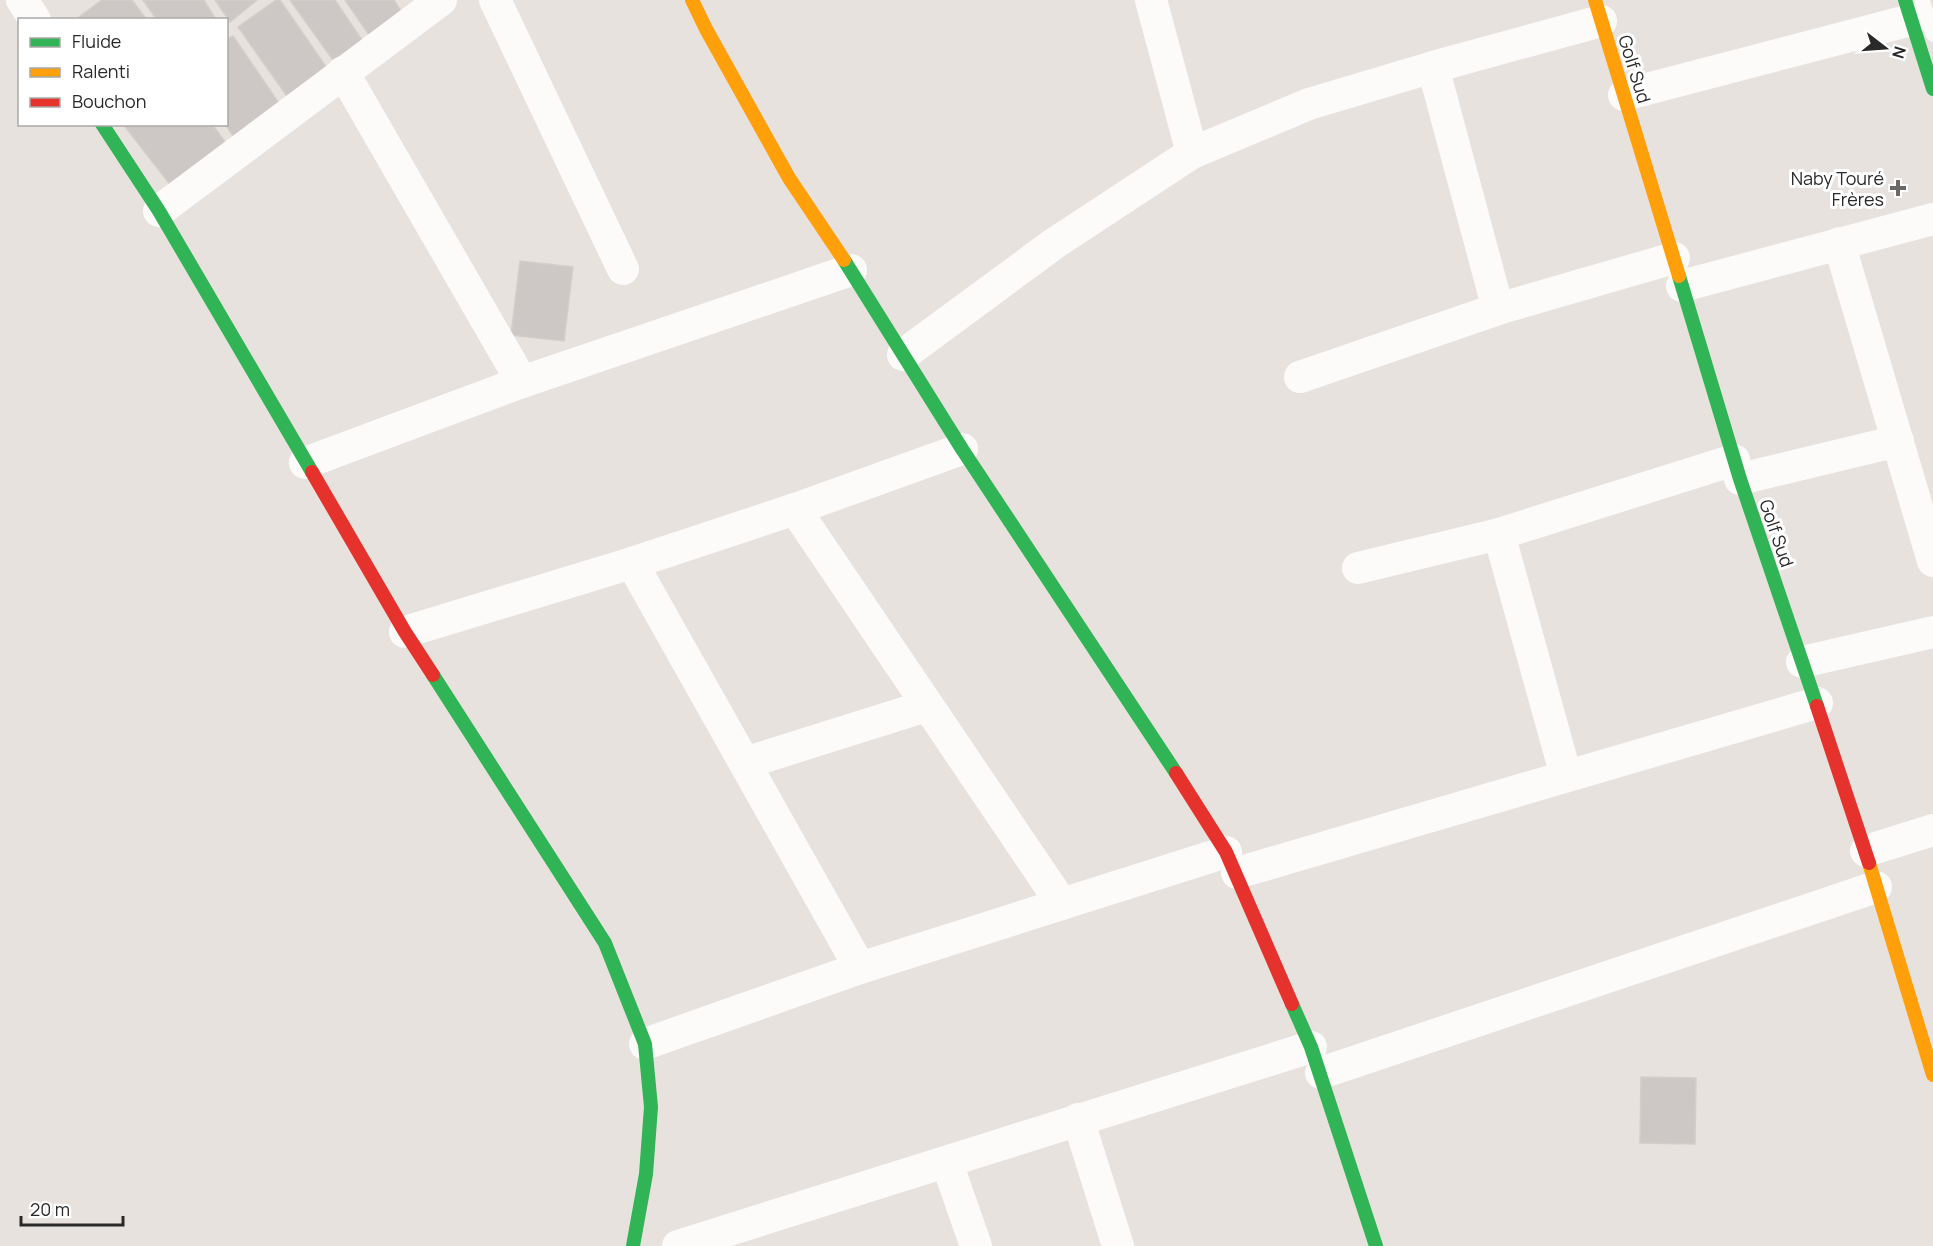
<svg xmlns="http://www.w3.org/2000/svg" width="1933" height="1246" viewBox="0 0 1933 1246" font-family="Manrope,sans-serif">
	<rect width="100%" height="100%" fill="#e8e2de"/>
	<!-- building -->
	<g fill="#cdc8c5" stroke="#d3ceca" stroke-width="1.5">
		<polygon points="102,0 132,0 147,20 75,20"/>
		<polygon points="143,0 204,0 216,20 157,20"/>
		<polygon points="215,0 257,0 230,22"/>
		<polygon points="276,0 280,0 327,68 289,99 238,27"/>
		<polygon points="290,0 335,0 362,40 335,63"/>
		<polygon points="345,0 394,0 401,11 369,35"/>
		<polygon points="233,36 281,106 235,139 225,124 226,124 226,40"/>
		<polygon points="123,124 212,124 228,146 172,187"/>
		<polygon points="520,261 573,267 564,341 511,335"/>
		<polygon points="1641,1077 1696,1078 1695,1144 1640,1143"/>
	</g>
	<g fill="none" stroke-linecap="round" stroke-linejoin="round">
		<!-- lane -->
		<polyline stroke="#fcfbfa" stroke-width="15" points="1922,0 1933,34"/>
		<!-- street -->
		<g stroke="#fcfbfa" stroke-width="32">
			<polyline points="22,0 35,20"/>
			<polyline points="495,0 623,269"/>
			<polyline points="1151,0 1192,153"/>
			<polyline points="1433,67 1498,309"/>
			<polyline points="343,72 522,382"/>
			<polyline points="1624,95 1911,20"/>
			<polyline points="159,211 441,0"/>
			<polyline points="1839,243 1933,561"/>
			<polyline points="1682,286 1933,219"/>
			<polyline points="903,355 1055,243 1192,153 1309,104 1433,67 1601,21"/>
			<polyline points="1300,377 1498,309 1674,258"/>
			<polyline points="305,463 522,382 851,270"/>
			<polyline points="1740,479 1898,441"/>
			<polyline points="795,509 1062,904"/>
			<polyline points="1499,534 1566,776"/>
			<polyline points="632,563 860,968"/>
			<polyline points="1358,568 1499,534 1734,460"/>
			<polyline points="405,632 632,563 795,509 962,449"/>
			<polyline points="1802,662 1933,632"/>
			<polyline points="745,763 926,706"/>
			<polyline points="1866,851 1933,830"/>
			<polyline points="1237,873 1817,703"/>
			<polyline points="645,1044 860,968 1226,852"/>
			<polyline points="1321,1073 1876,887"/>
			<polyline points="1078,1119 1118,1246"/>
			<polyline points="947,1163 976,1246"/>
			<path d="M678,1246C889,1181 1100,1112 1311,1047"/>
		</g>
		<!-- fast -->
		<g stroke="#30b455" stroke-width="14">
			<polyline points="1905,0 1933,89"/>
			<polyline points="102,124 159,211 312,472"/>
			<polyline points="844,260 962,449 1176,773"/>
			<polyline points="1679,276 1740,479 1817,706"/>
			<polyline points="433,675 605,943 645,1044 651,1107 646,1174 633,1246"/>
			<polyline points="1292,1004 1311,1047 1376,1246"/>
		</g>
		<!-- slow -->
		<g stroke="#ff9f0a" stroke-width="14">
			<polyline points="692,0 706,29 789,178 844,260"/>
			<polyline points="1595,0 1679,276"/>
			<polyline points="1869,863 1933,1075"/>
		</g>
		<!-- jam -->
		<g stroke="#e5322d" stroke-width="14">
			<polyline points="312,472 405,632 433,675"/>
			<polyline points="1817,706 1869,863"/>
			<polyline points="1176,773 1226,852 1292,1004"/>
		</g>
	</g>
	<!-- markers -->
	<path fill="#6c6a68" stroke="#fff" stroke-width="2" d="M1895 179h6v6h6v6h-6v6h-6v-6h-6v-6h6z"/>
	<g text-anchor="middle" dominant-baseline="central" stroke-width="6" stroke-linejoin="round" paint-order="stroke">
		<!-- street labels -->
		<g font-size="18" fill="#292929" stroke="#fff">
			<text transform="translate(1635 69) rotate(73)">Golf Sud</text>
			<text transform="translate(1777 533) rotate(71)">Golf Sud</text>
		</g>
		<!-- poi labels -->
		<g font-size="18" fill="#292929" stroke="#fff" text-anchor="end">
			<text x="1884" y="178">Naby Touré<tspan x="1884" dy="21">Frères</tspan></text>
		</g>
	</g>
	<!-- legend -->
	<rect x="18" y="18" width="210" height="108" fill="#ffffff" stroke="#a9a9a9" stroke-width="1.5"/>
	<rect x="30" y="38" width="30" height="9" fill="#30b455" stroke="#a9a9a9" stroke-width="1.5"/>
	<text x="72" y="48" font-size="18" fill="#292929">Fluide</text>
	<rect x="30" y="68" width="30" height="9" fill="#ff9f0a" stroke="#a9a9a9" stroke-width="1.5"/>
	<text x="72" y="78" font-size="18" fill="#292929">Ralenti</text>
	<rect x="30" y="98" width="30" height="9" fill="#e5322d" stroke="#a9a9a9" stroke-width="1.5"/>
	<text x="72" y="108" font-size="18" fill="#292929">Bouchon</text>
	<!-- north arrow -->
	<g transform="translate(1885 48) rotate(107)" stroke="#ffffff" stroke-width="4.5" paint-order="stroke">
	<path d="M0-4.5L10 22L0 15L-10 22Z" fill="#292929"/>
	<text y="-9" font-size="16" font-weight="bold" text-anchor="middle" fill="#292929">N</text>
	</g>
	<!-- scale -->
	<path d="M21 1216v9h102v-9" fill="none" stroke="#292929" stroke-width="3"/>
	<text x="30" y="1216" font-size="18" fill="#292929" stroke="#ffffff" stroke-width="4.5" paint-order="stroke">20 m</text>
</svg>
